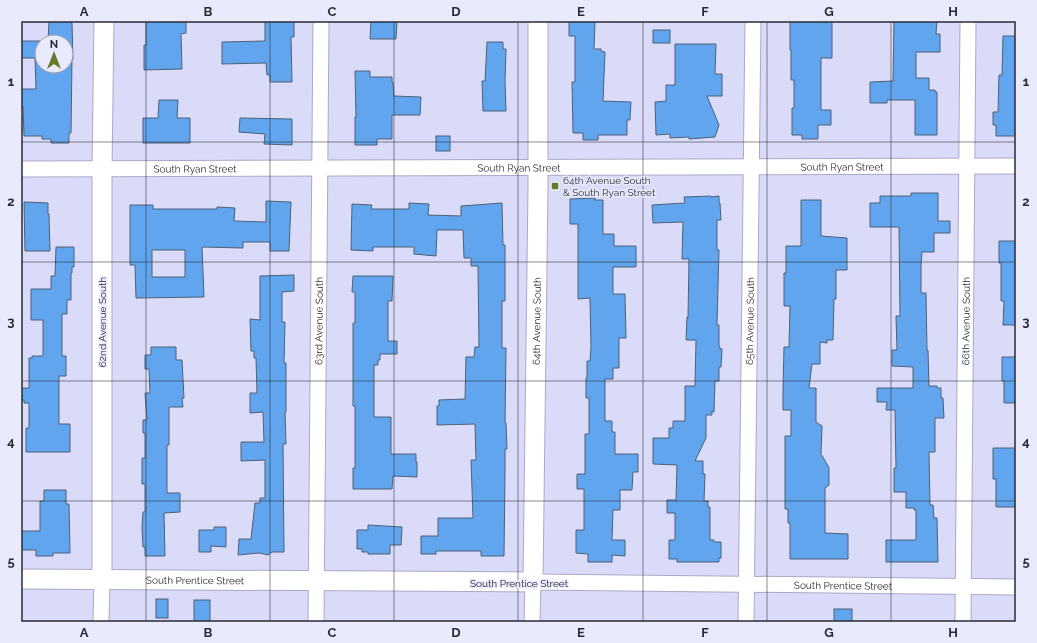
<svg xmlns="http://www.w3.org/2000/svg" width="1037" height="643" viewBox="0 0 1037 643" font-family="Raleway,sans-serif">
	<rect width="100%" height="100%" fill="#dadbf9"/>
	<!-- building -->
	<g fill="#60a5ee" stroke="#4e6176" fill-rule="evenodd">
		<path d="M49,21H71V23H72L73,59H72L71,133H69V143H51V139H42V136H24L23,106H21V89H36L35,58H21V41H48ZM42,42H66V66H42Z"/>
		<polygon points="146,21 186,21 186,33 181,34 182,69 144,70 144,45 146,45"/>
		<polygon points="265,21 294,21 294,37 291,37 292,82 270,82 270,75 267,75 266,63 222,64 222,42 265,41"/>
		<polygon points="371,21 397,21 396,39 370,39"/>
		<polygon points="569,21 595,21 594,49 601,49 601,51 605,52 603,101 631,102 630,120 627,120 627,135 598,135 598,140 583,140 583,133 573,133 572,82 575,82 575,36 569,36"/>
		<polygon points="790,21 832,21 832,58 821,58 821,110 831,110 831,125 818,125 818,139 802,139 802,135 792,135 792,108 794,108 794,80 791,80 791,50 790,50"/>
		<polygon points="894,21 937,21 936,34 940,34 940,52 916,52 916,78 929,78 929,90 935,90 935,92 937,92 937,135 915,135 915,100 887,100 887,103 870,103 870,82 893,81"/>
		<rect x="653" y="30" width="17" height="13"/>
		<polygon points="1003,36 1016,36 1016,136 996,136 996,125 993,125 993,112 998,112 999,75 1002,75"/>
		<polygon points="487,42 503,42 503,49 506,49 505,81 506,111 483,111 482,81 485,81"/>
		<polygon points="675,44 716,44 715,74 722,74 722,96 707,96 719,125 715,137 689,139 689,137 670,138 670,134 656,135 655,102 666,101 666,85 675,85"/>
		<polygon points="355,71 370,71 370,77 392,77 392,82 393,82 394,96 421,97 420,115 392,115 392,139 377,139 377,145 355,145 355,117 356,117"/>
		<polygon points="159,100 178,100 177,118 190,118 190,143 143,143 143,118 158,118"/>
		<polygon points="240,118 292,119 292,145 264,144 265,134 239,132"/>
		<rect x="436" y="136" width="14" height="15"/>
		<polygon points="911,193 938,193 938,221 950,221 950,233 934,233 934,252 922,252 921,265 921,293 926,293 927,350 928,350 929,386 937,386 937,388 941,388 941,398 943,398 944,418 935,418 935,452 929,452 930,505 933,505 934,518 937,518 938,562 886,562 886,540 916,540 916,510 914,510 914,508 906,508 906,492 894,492 894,468 896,468 895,410 886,410 887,402 877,402 877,388 913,388 913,367 892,366 892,350 897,350 896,316 900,316 899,227 870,227 870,203 880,203 880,196 911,196"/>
		<polygon points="711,196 711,197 719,196 719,203 720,203 721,220 717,220 717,250 719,250 717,325 719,325 719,347 720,347 720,349 722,349 721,367 719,367 719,381 715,381 714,412 712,411 712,415 706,415 706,438 695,461 703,461 703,474 705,474 704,501 708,501 708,507 710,507 710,540 714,540 714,542 721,542 721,558 719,558 719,562 677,562 677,559 669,559 669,540 675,540 675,513 667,513 667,500 676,500 677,465 653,464 653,438 669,438 669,428 673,428 673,421 685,421 685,386 695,386 696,340 686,340 687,317 688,317 689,259 682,259 683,222 653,223 652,205 685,203 684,197"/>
		<polygon points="595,198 595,200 603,200 603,234 614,234 614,246 636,246 636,267 613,267 613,294 625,294 626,338 619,338 619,368 613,368 613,379 605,379 605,421 612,421 612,432 615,432 615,454 638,454 638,472 633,472 632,490 620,490 620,510 613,510 612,540 625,540 625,556 612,555 612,562 588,562 588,554 576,553 576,530 584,530 584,489 577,489 577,474 585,474 585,434 589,434 589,398 586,398 586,378 587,378 587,361 590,361 591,348 590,298 578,299 578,224 570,224 570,199"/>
		<polygon points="801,200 821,200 821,236 847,238 847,270 836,270 836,299 834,299 833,340 827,340 827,343 820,342 820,364 812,364 809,388 816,388 816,422 822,426 821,454 827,464 829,468 829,485 825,488 825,533 848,534 848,559 790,559 790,523 788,523 788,509 785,509 785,436 791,436 791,410 783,410 783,388 784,347 789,347 790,306 784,306 784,273 786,273 786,246 801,246"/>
		<path d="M266,201L291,202L289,251H270V242H243V248L202,247L204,297L136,298L135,265H130V205H153V209H217V207L235,208L234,221L266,222ZM152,250H185V277H152Z"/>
		<polygon points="24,202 48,203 48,214 49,214 50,251 25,251"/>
		<polygon points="409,203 429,204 428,215 461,216 461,206 502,203 503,245 505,245 505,301 502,301 502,348 506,348 505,423 506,423 507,449 505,449 505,475 504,556 481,556 481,551 436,551 436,554 421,554 421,536 438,536 438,518 473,518 471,460 476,460 475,424 437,425 437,406 439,406 439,400 465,399 466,357 474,357 475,347 479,347 478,266 471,266 471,258 464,258 463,230 437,230 436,256 414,254 414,247 373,247 373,251 351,250 352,204 372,205 371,209 409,209"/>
		<polygon points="999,241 1016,241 1016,325 1003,325 1004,301 1001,301 1001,263 999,263"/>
		<polygon points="56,247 74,247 74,267 72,267 72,273 71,273 71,300 67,300 67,314 62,314 62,356 66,356 66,376 59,376 59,424 70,424 70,452 26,452 26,428 29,428 29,403 24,403 24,400 21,400 21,388 29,388 29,358 32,358 32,356 43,356 43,320 31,320 31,289 51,289 51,276 55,276"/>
		<polygon points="294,275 294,291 282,292 282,322 285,322 284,363 286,363 286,412 285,412 286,444 283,444 284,552 272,552 268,555 259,553 238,555 239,539 251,539 255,503 260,503 260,498 265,498 265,460 241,461 241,442 264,442 263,412 250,413 250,393 257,393 256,358 254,358 254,351 251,351 250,319 260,320 260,276"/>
		<polygon points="353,276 393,276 392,301 388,301 388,341 397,341 397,354 380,354 380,360 378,360 378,365 374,365 374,417 391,417 391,454 416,454 416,462 417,462 417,477 393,476 392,489 353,489 353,468 355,468 355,406 353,406 353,323 355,323 355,292 352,292"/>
		<polygon points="151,347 176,347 176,360 182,360 184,398 182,398 183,407 169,407 169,445 167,445 167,493 180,493 180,512 164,513 165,556 145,556 145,547 143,547 142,528 143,512 145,512 145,484 142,484 142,458 145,458 145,433 143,433 143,420 147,420 145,393 150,393 149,369 145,369 145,355 151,355"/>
		<polygon points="1002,357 1016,357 1016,403 1004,403 1004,381 1002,381"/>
		<polygon points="993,448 1016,448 1016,507 996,507 996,479 993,479"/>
		<polygon points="44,490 66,490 66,504 69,504 70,553 53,553 53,556 36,556 36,550 21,550 21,531 40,531 40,501 44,501"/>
		<polygon points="368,525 402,527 401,545 390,545 390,554 368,554 368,552 362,552 362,549 357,549 357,530 368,530"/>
		<polygon points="214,527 226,527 226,547 211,546 211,552 199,552 199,530 214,530"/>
		<rect x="156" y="599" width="12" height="19"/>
		<rect x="194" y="600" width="16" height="22"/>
		<rect x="834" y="609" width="18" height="13"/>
	</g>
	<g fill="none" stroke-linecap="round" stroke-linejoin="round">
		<!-- minor casing -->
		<g stroke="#a9aac6" stroke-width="17">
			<g id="minor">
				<path id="s1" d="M21,169L1016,166"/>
				<polyline points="101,622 102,580"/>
				<path id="s2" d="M316,622L321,21"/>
				<path id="s3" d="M532,622L533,582L1016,587"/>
				<path id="s4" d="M746,622L753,21"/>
				<path id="s5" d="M963,622L968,21"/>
			</g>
		</g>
		<!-- tertiary casing -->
		<g stroke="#a9aac6" stroke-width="21">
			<g id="tertiary">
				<path id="s6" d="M21,579L533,582L538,187V21"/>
				<polyline points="102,580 102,168 104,21"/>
			</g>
		</g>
		<!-- minor -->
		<use href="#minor" stroke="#fff" stroke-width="15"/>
		<!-- tertiary -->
		<use href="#tertiary" stroke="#fff" stroke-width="19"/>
	</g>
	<!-- grid -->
	<path fill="none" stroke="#2b2b36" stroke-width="1" stroke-opacity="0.55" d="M146,21V622M270,21V622M394,21V622M518,21V622M643,21V622M767,21V622M891,21V622M21,142H1016M21,262H1016M21,381H1016M21,501H1016"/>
	<!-- markers -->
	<rect fill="#677a2a" stroke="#e9eafc" stroke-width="1.5" x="551" y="182" width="8" height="8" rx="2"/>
	<g text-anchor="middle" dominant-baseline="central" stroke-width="3" stroke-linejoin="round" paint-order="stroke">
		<!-- street labels -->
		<g font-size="10" fill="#2b2b36" stroke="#e9eafc">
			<text stroke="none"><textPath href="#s1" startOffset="821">South Ryan Street</textPath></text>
			<text stroke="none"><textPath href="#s1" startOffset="174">South Ryan Street</textPath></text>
			<text stroke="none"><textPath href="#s1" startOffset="498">South Ryan Street</textPath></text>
			<text stroke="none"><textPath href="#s5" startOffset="301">66th Avenue South</textPath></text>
			<text transform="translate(102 322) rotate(-90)">62nd Avenue South</text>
			<text stroke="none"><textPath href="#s2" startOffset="301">63rd Avenue South</textPath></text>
			<text stroke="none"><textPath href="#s6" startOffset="773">64th Avenue South</textPath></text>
			<text stroke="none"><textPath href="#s4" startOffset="301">65th Avenue South</textPath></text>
			<text stroke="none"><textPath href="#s6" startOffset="174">South Prentice Street</textPath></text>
			<text x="519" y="583">South Prentice Street</text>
			<text stroke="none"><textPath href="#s3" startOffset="350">South Prentice Street</textPath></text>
		</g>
		<!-- poi labels -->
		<g font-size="10" fill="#2b2b36" stroke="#e9eafc" text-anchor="start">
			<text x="563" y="180">64th Avenue South<tspan x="563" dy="12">&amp; South Ryan Street</tspan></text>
		</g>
	</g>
	<!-- border -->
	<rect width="1037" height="643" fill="none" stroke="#e9eafc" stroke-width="44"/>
	<!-- north arrow -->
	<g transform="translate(54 54)"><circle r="19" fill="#e9eafc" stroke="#9d9ead"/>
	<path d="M0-3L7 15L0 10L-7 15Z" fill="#677a2a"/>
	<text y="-6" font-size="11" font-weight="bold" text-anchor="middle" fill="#2b2b36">N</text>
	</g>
	<rect x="22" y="22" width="993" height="599" fill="none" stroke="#2b2b36" stroke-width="1.5"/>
	<g font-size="13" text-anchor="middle" font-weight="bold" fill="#2b2b36">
		<text x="84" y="16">A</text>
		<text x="208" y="16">B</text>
		<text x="332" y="16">C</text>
		<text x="456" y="16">D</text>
		<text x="581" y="16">E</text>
		<text x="705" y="16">F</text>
		<text x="829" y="16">G</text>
		<text x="953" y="16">H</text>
		<text x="11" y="86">1</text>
		<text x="1026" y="86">1</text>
		<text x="11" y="206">2</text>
		<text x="1026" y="206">2</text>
		<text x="11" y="326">3</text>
		<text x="1026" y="326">3</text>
		<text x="11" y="446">4</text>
		<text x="1026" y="446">4</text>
		<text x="11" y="566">5</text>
		<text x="1026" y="566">5</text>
		<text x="84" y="637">A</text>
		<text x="208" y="637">B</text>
		<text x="332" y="637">C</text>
		<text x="456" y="637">D</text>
		<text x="581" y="637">E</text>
		<text x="705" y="637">F</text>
		<text x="829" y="637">G</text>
		<text x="953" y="637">H</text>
	</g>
</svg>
